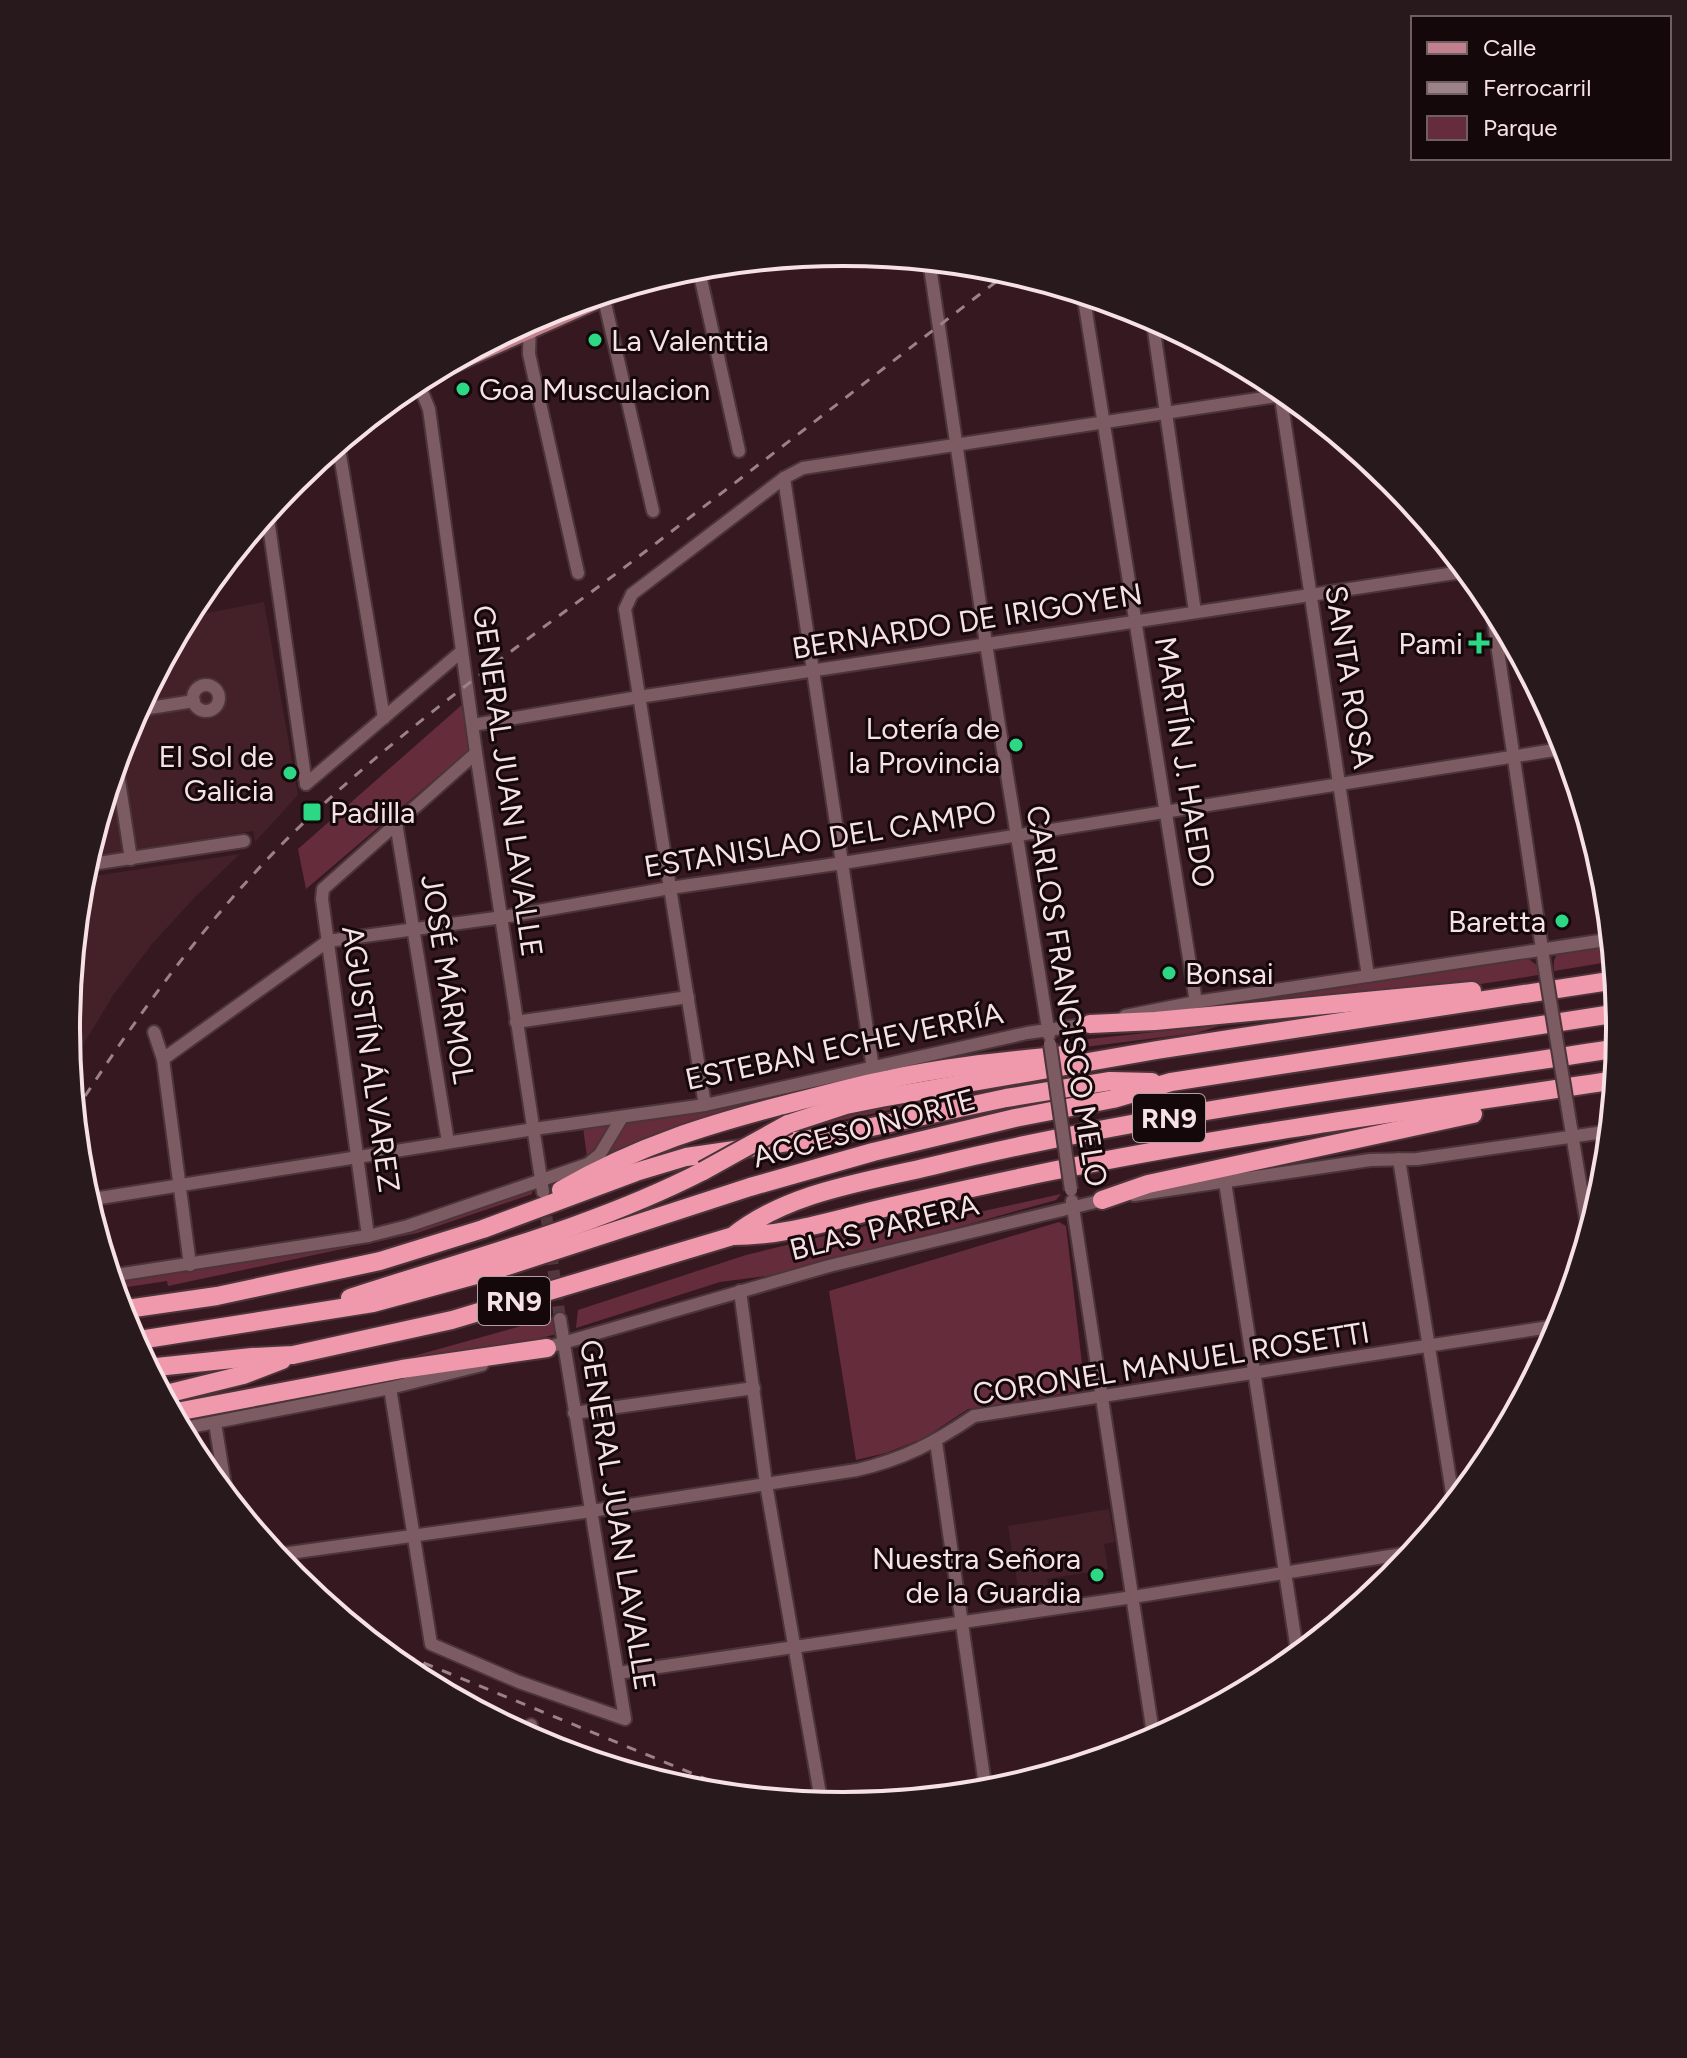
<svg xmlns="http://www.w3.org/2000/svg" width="1687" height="2058" viewBox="0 0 1687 2058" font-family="Figtree,sans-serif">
	<rect width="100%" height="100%" fill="#361920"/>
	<!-- built -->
	<g fill="#442028">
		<polygon points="264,602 298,795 255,842 253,831 87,857 125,731 187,617"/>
		<polygon points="240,854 195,897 152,944 114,994 70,1066 66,1029 81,878"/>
		<polygon points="1109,1509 1115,1542 1104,1544 1108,1569 1047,1579 1052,1600 1021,1606 1008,1526"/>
	</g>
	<!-- green -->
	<g fill="#652d3c">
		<polygon points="464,703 469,750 306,889 298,849"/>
		<path d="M1612,943L1614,961L1554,971C1553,961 1554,955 1563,950Z"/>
		<polygon points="1527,958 1537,965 1538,975 1474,985 1254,1003 1254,998"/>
		<polygon points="1222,1025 1196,1033 1060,1050 1060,1042"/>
		<polygon points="1043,1077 1044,1080 984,1090 795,1130 851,1110"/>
		<polygon points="795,1093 594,1165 553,1185 553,1180 588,1166 621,1124 628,1121"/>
		<polygon points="610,1124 599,1148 587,1157 583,1127"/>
		<polygon points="532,1189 532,1194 417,1233 168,1286 167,1281 114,1289 111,1281 208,1268 362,1242"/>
		<polygon points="1061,1194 1056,1200 797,1272 720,1282 576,1328 578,1310 746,1255 878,1223 920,1225"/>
		<polygon points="1059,1222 1066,1226 1085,1390 968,1409 924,1438 886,1453 856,1460 829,1291"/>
		<polygon points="554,1317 557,1334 528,1341 374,1367"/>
	</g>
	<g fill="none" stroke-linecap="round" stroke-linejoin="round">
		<!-- minor-tunnel -->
		<polyline stroke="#53373e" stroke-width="12" stroke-dasharray="12 6" stroke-linecap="butt" points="544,1199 560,1319"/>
		<!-- minor casing -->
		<g stroke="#4c353a" stroke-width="16">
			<g id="minor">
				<polyline points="929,260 986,644 1049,1035"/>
				<polyline points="698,266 739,451"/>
				<polyline points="1083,293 1196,1002"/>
				<polyline points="604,299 653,511"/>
				<polyline points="1152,317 1195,612"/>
				<polyline points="530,319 529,354 578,573"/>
				<polyline points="417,380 429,409 476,753 543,1192"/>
				<polyline points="1279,385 1368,976"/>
				<polyline points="338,443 384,718"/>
				<polyline points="784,478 873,1069"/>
				<polyline points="267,512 306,784"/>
				<polyline points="1490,597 1545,969"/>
				<circle cx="206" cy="698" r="13"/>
				<polyline points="137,710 194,701"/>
				<polyline points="473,725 639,697 1468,571"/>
				<polyline points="116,761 131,859"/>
				<polyline points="306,784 462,651"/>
				<polyline points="396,823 448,1142"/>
				<polyline points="85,865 244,841"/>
				<polyline points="1125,1016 1196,1002 1612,939"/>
				<polyline points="516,1022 688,997"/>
				<polyline points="154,1032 163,1059 190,1265"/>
				<polyline points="163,1059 328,941 503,917 670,888 843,863 1567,748"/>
				<polyline points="705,1105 625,609 632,594 784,478 803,468 1290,394"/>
				<polyline points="1569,1116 1589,1237"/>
				<polyline points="1399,1159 1454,1505"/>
				<polyline points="1225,1182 1298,1657"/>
				<polyline points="1134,1195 1370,1160 1417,1159 1611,1131"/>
				<polyline points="87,1200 534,1129 705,1105 1027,1033 1095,1023"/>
				<polyline points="1072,1201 1154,1740"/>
				<polyline points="368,1236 322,899 323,889 476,753"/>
				<polyline points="110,1276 368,1236 408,1226 588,1164 600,1154 621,1119"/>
				<polyline points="740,1291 766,1484 821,1800 829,1805"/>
				<polyline points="542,1349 829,1266 1108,1199"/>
				<polyline points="390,1388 431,1644 519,1682 625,1719 560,1319"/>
				<polyline points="574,1413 754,1388"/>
				<polyline points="215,1423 227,1498"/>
				<polyline points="180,1429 390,1388 482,1365"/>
				<polyline points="936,1442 986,1792"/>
				<path d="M275,1555L591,1511L857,1470C904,1459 934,1443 974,1416L1562,1325"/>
				<polyline points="618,1673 1133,1597 1415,1552"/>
				<polyline points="421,1676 422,1681"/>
				<polyline points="531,1725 533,1741"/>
				<polyline points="643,1772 644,1777"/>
			</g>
		</g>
		<!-- major casing -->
		<g stroke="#4c353a" stroke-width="18">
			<polyline id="major" points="409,385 644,281"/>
		</g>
		<!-- highway casing -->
		<g stroke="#4c353a" stroke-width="22">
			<g id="highway">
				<polyline points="1090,1024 1155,1021 1472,991"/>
				<polyline points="788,1124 846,1105 881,1098 1157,1050 1616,980"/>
				<path d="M561,1190C639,1145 709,1124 795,1102C827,1094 858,1085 890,1079C948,1066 1007,1061 1066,1055"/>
				<polyline points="1102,1200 1148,1184 1473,1114"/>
				<path d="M733,1236C787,1236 836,1219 888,1207C939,1195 990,1184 1042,1173C1231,1134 1424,1109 1616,1080"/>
				<path d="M350,1298C468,1259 592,1228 703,1171"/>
				<polyline points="120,1310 217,1296 380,1261 483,1229 636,1172 686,1157 830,1136 1006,1098 1110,1081 1152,1082"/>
				<polyline points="133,1341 373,1303 498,1269 750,1187 873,1152 1015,1118 1113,1099 1171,1082 1619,1013"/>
				<path d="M147,1368L252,1357L293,1355L452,1320L733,1236C788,1192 865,1182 932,1166C1157,1111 1390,1084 1619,1048"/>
				<polyline points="162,1395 243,1375 282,1360"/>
				<polyline points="171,1413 402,1369 547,1348"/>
			</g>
		</g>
		<!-- minor -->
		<use href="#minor" stroke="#7d5b62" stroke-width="12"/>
		<!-- major -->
		<use href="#major" stroke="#c2808e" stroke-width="14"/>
		<!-- highway -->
		<use href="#highway" stroke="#f099ac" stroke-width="18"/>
		<!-- rail -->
		<g stroke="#9b8287" stroke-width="3" stroke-dasharray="10 10" stroke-linecap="butt">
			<path d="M74,1113C137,1016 203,924 284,842C386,740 505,656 621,570C751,471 880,371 1010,271"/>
			<polyline points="368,1640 752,1798"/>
		</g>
		<!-- minor-bridge casing -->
		<g stroke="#4c353a" stroke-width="16" stroke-linecap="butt">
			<g id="minor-bridge">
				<polyline points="1545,969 1569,1116"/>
				<polyline points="1050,1044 1071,1190"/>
			</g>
		</g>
		<!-- highway-bridge casing -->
		<g stroke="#4c353a" stroke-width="22" stroke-linecap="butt">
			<polyline id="highway-bridge" points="703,1171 788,1124"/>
		</g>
		<!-- minor-bridge -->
		<use href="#minor-bridge" stroke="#7d5b62" stroke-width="12"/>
		<!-- highway-bridge -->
		<use href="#highway-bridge" stroke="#f099ac" stroke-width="18"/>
	</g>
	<!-- markers -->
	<g fill="#2cd884" stroke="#15080b" stroke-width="3">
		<circle cx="595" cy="340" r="8"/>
		<circle cx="463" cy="389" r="8"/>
		<path d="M1475 631h8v8h8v8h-8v8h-8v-8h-8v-8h8z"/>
		<circle cx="1016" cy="745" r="8"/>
		<circle cx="290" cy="773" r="8"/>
		<rect x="302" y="802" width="20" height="20" rx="4"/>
		<circle cx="1562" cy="921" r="8"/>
		<circle cx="1169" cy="973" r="8"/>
		<circle cx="1097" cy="1575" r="8"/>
	</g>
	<g text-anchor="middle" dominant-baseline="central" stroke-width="6" stroke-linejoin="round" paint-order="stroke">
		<!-- shield labels -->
		<g fill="#15080b" stroke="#b2a0a4" stroke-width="2">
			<rect x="1133" y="1094" width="72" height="48" rx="6"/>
			<rect x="478" y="1277" width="72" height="48" rx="6"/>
		</g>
		<g font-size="28" font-weight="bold" fill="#f6e1e5">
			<text x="1169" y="1118">RN9</text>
			<text x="514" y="1301">RN9</text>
		</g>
		<!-- poi labels -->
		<g font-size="30" fill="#f6e1e5" stroke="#15080b" text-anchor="end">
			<text x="611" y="340" text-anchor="start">La Valenttia</text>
			<text x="479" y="389" text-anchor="start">Goa Musculacion</text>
			<text x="1463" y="643">Pami</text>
			<text x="1000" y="728">Lotería de<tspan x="1000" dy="34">la Provincia</tspan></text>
			<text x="274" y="756">El Sol de<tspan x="274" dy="34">Galicia</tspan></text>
			<text x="330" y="812" text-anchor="start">Padilla</text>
			<text x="1546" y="921">Baretta</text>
			<text x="1185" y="973" text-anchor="start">Bonsai</text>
			<text x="1081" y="1558">Nuestra Señora<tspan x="1081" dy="34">de la Guardia</tspan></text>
		</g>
		<!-- street labels -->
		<g font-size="30" fill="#f6e1e5" stroke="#15080b">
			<text transform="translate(967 621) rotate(-9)">BERNARDO DE IRIGOYEN</text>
			<text transform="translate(1350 677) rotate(81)">SANTA ROSA</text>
			<text transform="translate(1185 762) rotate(81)">MARTÍN J. HAEDO</text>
			<text transform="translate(508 781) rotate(82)">GENERAL JUAN LAVALLE</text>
			<text transform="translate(820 839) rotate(-9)">ESTANISLAO DEL CAMPO</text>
			<text transform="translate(448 979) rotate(81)">JOSÉ MÁRMOL</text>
			<text transform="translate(1067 996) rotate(81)">CARLOS FRANCISCO MELO</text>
			<text transform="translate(844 1046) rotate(-12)">ESTEBAN ECHEVERRÍA</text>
			<text transform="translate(371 1059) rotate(82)">AGUSTÍN ÁLVAREZ</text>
			<text transform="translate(864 1128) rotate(-15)">ACCESO NORTE</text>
			<text transform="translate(884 1227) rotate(-14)">BLAS PARERA</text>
			<text transform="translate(1171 1363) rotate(-9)">CORONEL MANUEL ROSETTI</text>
			<text transform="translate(618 1515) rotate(81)">GENERAL JUAN LAVALLE</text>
		</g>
	</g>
	<!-- crop -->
	<path d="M0 0H1687V2058H0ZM80 1029a763 763 0 1 1 1526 0a763 763 0 1 1-1526 0Z" fill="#27191c" fill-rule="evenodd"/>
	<path fill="none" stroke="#f6e1e5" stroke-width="4" d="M80 1029a763 763 0 1 1 1526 0a763 763 0 1 1-1526 0Z"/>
	<!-- legend -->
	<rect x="1411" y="16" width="260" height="144" fill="#15080b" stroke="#6f5f62" stroke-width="2"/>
	<rect x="1427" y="42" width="40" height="12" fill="#c2808e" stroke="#6f5f62" stroke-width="2"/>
	<text x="1483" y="56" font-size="24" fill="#f6e1e5">Calle</text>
	<rect x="1427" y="82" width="40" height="12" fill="#9b8287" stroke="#6f5f62" stroke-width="2"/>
	<text x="1483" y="96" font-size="24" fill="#f6e1e5">Ferrocarril</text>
	<rect x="1427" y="116" width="40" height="24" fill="#652d3c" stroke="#6f5f62" stroke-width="2"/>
	<text x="1483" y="136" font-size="24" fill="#f6e1e5">Parque</text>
</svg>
